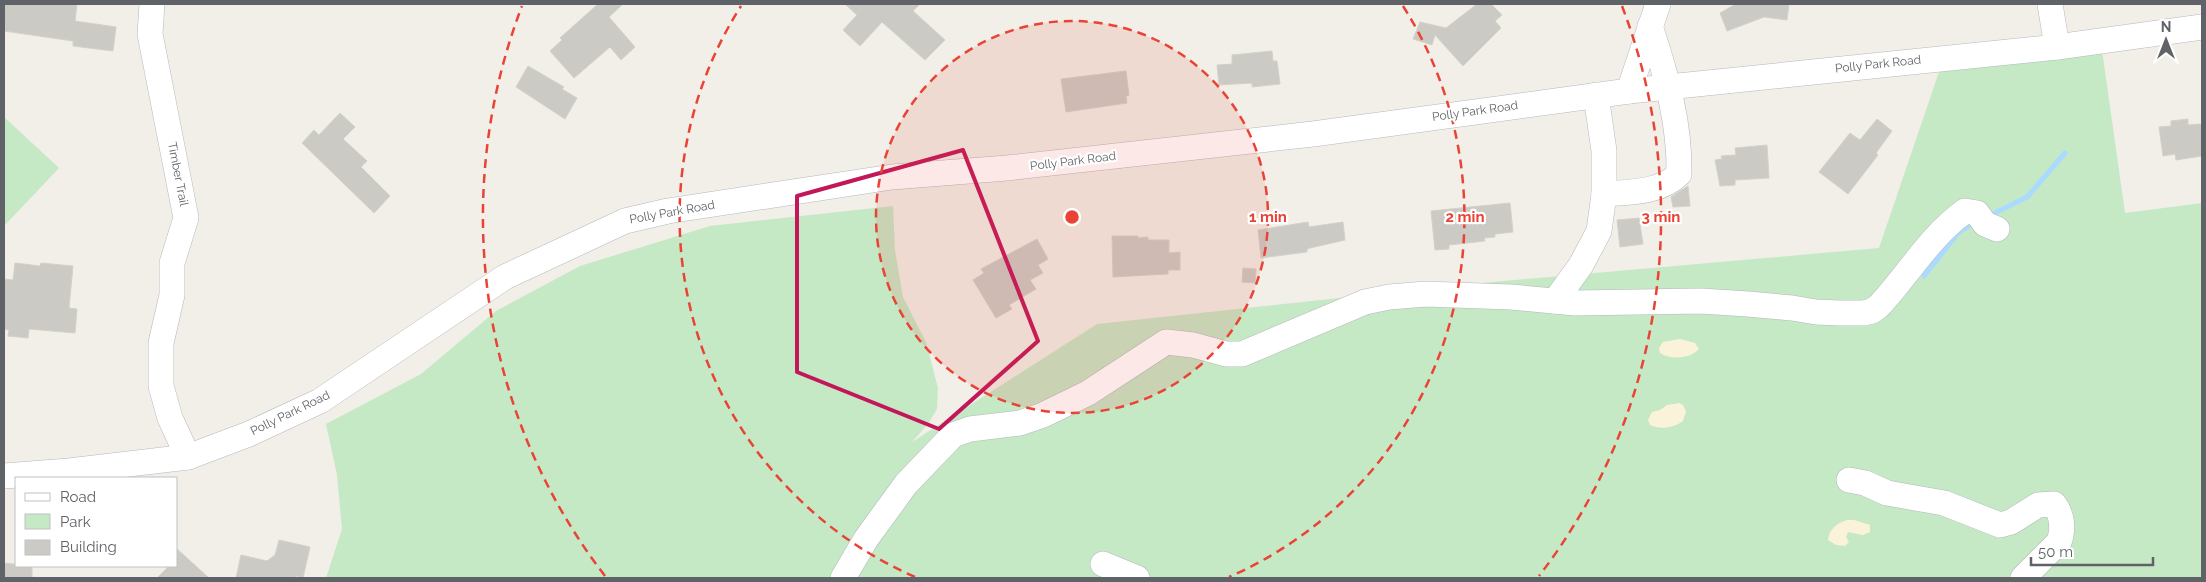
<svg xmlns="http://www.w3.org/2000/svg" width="2206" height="582" viewBox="0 0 2206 582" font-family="Raleway,sans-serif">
	<rect width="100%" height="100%" fill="#f1efe8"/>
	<!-- green -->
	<g fill="#c5e8c5">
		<polygon points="2102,50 2125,213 2202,203 2202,578 326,578 342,529 337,475 326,424 421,374 496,311 580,266 710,226 893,206 895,250 903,297 926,342 938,388 937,409 928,424 912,442 1097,324 1470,284 1879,248 1941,66"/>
		<polygon points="4,117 59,168 4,226"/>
	</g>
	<!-- sand -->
	<g fill="#fbf3d9">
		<path d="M1680,339L1695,343L1699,349C1690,359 1670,360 1660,353L1659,348L1663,342Z"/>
		<path d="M1679,403L1683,405L1686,411L1683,421C1674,428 1660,430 1650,425L1648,420L1652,412L1660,410L1667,405Z"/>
		<path d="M1847,520H1854L1870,525V532L1863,535L1848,532L1846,537L1849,542L1845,546L1836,545L1828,540C1829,529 1837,523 1847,520Z"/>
	</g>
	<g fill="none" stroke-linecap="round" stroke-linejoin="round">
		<!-- stream -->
		<g stroke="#aadaff" stroke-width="5">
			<polyline points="1989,216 2027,197 2065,153"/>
			<polyline points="1924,276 1958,233 1974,222"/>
		</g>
	</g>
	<!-- building -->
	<g fill="#cccac5" stroke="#d6d1c6">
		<polygon points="4,4 77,4 75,21 116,27 113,51 73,46 73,41 4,31"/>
		<polygon points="598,4 623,4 609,17 635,47 621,60 610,47 574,78 550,51 562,40 560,38"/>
		<polygon points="845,4 920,4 913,11 945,40 925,60 882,22 860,46 843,30 857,15"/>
		<polygon points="1477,4 1491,4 1502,15 1495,21 1501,28 1463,66 1435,35 1432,45 1413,39 1420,22 1446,28"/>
		<polygon points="1736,4 1789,4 1787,20 1764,17 1727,31 1720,13"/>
		<polygon points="1272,51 1273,61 1277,61 1280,84 1252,87 1252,83 1219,85 1217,65 1232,64 1232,55"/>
		<polygon points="528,66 564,87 562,89 577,98 565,119 516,87"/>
		<polygon points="1126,71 1129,95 1126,96 1127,103 1066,112 1061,79"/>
		<polygon points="340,113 355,127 343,139 367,161 361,167 390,196 374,213 302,143 314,130 319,135"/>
		<polygon points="1877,119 1892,131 1876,153 1878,155 1848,194 1819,172 1850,133 1860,140"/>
		<polygon points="2188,119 2188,125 2200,124 2202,127 2202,156 2176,160 2175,154 2163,156 2159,127 2171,126 2171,121"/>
		<polygon points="1767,145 1769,178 1735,180 1735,185 1720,186 1715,160 1722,159 1721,156 1736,155 1735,148"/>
		<polygon points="1688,186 1690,206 1673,207 1671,197"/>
		<polygon points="1510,203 1513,232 1495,234 1495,237 1484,238 1485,241 1449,245 1449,249 1435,250 1431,211"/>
		<polygon points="1639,218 1643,244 1620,247 1617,220"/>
		<polygon points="1308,222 1309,227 1343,222 1345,240 1310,248 1307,249 1307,252 1261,258 1258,230"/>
		<polygon points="1112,236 1138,236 1138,238 1148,237 1148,240 1169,240 1169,253 1180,252 1180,270 1168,270 1168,274 1113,277"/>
		<polygon points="1037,239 1048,259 1038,265 1043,273 1030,280 1036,289 1009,305 1012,309 996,318 973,280 984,273 981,269"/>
		<polygon points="15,263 40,266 41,263 73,266 69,308 77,309 75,333 29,329 28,338 8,336 9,330 4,329 4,279 13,280"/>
		<polygon points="1243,268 1256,269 1255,283 1242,282"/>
		<polygon points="279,540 310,547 303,578 297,576 293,578 236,578 241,555 267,561 275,555"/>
		<polygon points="176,548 209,578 157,578 169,566 176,566"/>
		<polygon points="4,563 32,566 32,578 4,578"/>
	</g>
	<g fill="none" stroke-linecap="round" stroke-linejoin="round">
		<!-- minor casing -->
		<g stroke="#b5b8bc" stroke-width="26">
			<g id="minor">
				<polyline points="152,4 150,34 186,218 172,263 172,295 161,343 161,386 170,418 188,457"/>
				<polyline points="2050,4 2057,47"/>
				<polyline points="1629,91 1658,4"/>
				<path d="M1604,194C1630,192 1660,193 1679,174C1680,123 1666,74 1650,26"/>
				<polyline points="1555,301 1581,265 1599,231 1604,194 1604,151 1596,95"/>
				<polyline points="4,476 69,471 188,457 249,434 320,401 505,277 625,221 668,211 892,177 1007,168 1313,134 1629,91 2057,47 2202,27"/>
				<path d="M1849,480L1865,483L1887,493L1944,503L2000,525L2011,522L2038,505L2054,504C2062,514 2064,529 2059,542L2023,578"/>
				<polyline points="1103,564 1137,578"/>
				<path d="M843,578L866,539L906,484L953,435L970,429L1020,423L1043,415L1088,393L1166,342L1193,345L1226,354H1242L1365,302L1389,297L1426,294L1511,297L1575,303L1701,301L1748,304L1792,308L1816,312L1840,313H1864L1872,311L1879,306C1908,275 1930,236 1965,211L1977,213L1985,224L1997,229"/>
			</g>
		</g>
		<!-- minor -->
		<use href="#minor" stroke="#fff" stroke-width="25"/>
	</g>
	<!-- marked area -->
	<path fill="none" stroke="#c2185b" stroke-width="4" stroke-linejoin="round" d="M963,150L1038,341L939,429L797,372V196Z"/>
	<!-- distance rings -->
	<circle cx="1072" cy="217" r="196" fill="#ea4335" fill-opacity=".12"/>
	<g fill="none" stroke="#ea4335" stroke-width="2.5" stroke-dasharray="9 6">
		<circle cx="1072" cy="217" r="196"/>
		<path d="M915 577A393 393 0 0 1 741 6M1403 6A393 393 0 0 1 1229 577"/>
		<path d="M605 576A589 589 0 0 1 522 6M1622 6A589 589 0 0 1 1539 576"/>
	</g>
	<g text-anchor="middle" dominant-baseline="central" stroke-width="4.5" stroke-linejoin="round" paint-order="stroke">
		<!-- street labels -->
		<g font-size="12" fill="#5f6368" stroke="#fff">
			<text transform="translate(1878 64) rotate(-6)">Polly Park Road</text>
			<text transform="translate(1475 111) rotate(-8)">Polly Park Road</text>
			<text transform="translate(1073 161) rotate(-7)">Polly Park Road</text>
			<text transform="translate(178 174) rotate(79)">Timber Trail</text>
			<text transform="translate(672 212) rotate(-10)">Polly Park Road</text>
			<text transform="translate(290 413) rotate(-26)">Polly Park Road</text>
		</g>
	</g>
	<circle cx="1072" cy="217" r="8" fill="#ea4335" stroke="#fff" stroke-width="2.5"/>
	<g font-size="15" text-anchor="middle" font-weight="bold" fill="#ea4335" stroke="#fff" stroke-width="4.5" stroke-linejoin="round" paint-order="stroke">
		<text x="1268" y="222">1 min</text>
		<text x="1465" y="222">2 min</text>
		<text x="1661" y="222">3 min</text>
	</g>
	<!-- border -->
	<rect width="2206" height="582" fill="none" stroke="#5f6368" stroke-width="10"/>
	<!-- legend -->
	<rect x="15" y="477" width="162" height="90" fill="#ffffff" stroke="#bfc1c3"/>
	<rect x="25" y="493" width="25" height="8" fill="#ffffff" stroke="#bfc1c3"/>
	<text x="60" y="502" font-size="15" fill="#5f6368">Road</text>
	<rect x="25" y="514" width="25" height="15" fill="#c5e8c5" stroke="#bfc1c3"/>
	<text x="60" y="527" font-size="15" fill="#5f6368">Park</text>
	<rect x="25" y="540" width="25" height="15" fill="#cccac5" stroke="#bfc1c3"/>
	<text x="60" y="552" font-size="15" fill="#5f6368">Building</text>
	<!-- north arrow -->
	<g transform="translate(2166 40)" stroke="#ffffff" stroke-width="4" paint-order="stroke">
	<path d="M0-4L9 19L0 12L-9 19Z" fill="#5f6368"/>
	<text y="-8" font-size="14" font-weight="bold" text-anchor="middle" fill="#5f6368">N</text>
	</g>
	<!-- scale -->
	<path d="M2031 557v8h122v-8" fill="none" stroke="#5f6368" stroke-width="2.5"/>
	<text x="2038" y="557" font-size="15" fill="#5f6368" stroke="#ffffff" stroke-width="4" paint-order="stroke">50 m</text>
</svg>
